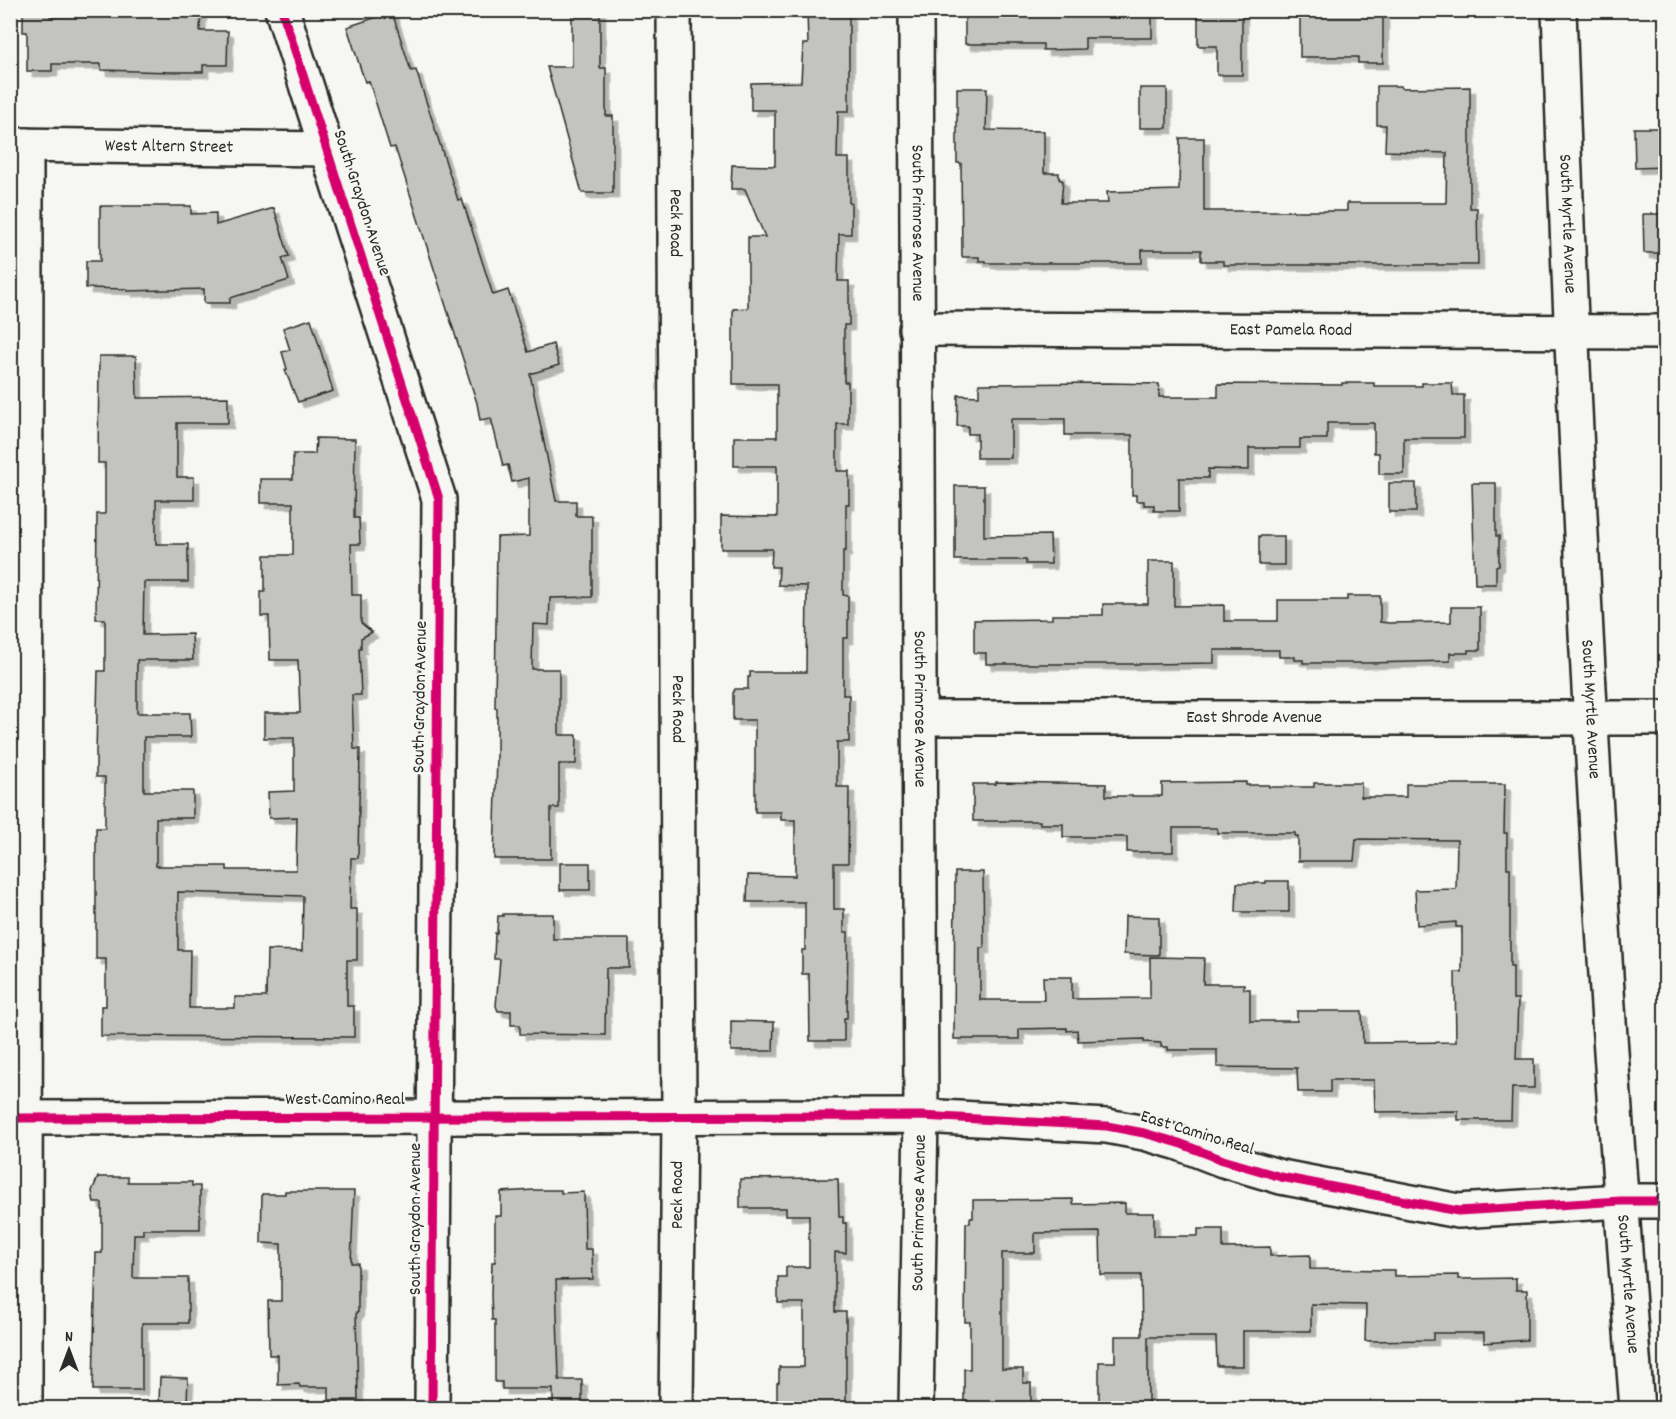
<svg xmlns="http://www.w3.org/2000/svg" width="1676" height="1419" viewBox="0 0 1676 1419" font-family="Dekko,sans-serif">
	<defs>
		<filter id="shadow"><feDropShadow dx="5.5" dy="5.5" stdDeviation="0" flood-color="#0004"/></filter>
	</defs>
	<rect width="100%" height="100%" fill="#f6f6f2"/>
	<filter id="ink" filterUnits="userSpaceOnUse"><feTurbulence type="fractalNoise" baseFrequency=".0167" numOctaves="2"/><feDisplacementMap in="SourceGraphic" scale="12" xChannelSelector="R" yChannelSelector="G"/><feConvolveMatrix kernelMatrix="1 2 1 2 8 2 1 2 1" color-interpolation-filters="sRGB"/></filter>
	<g filter="url(#ink)">
		<!-- building -->
		<g fill="#c3c3c0" stroke="#2b2b2b" stroke-width="1.5" fill-rule="evenodd" filter="url(#shadow)">
			<polygon points="23,10 50,10 50,17 101,15 101,10 201,10 200,31 228,31 227,65 203,65 203,72 171,72 101,70 101,64 52,64 52,71 27,71 27,32 23,32"/>
			<polygon points="572,10 600,10 600,68 606,68 606,116 613,116 613,193 582,193 547,67 572,67"/>
			<polygon points="807,10 849,10 849,111 838,111 837,158 849,158 849,203 851,203 851,234 839,234 838,281 849,281 849,325 844,325 844,382 848,382 848,424 837,424 837,471 849,471 849,504 846,504 846,551 843,551 843,595 848,596 848,638 843,638 843,695 849,695 849,742 837,742 837,787 849,787 848,863 834,863 834,909 844,909 844,932 848,932 847,1018 844,1018 844,1041 810,1041 809,974 802,974 802,950 805,950 805,902 747,902 748,875 795,876 795,820 781,820 781,812 755,812 755,720 733,720 733,693 735,689 748,689 748,677 750,677 750,672 806,672 807,586 778,585 779,567 771,567 772,549 721,549 721,516 777,517 777,466 734,466 734,437 777,437 777,384 733,384 733,309 748,308 748,237 765,237 745,189 731,189 732,165 775,166 775,110 751,110 751,83 801,82 803,44 808,44"/>
			<polygon points="965,10 1152,10 1152,38 1085,38 1085,49 1043,50 1043,44 965,44"/>
			<polygon points="1198,10 1242,10 1242,75 1217,75 1217,46 1198,46"/>
			<polygon points="1300,10 1383,10 1383,63 1358,63 1358,57 1300,57"/>
			<polygon points="392,12 411,71 416,70 458,200 462,199 493,295 508,290 528,352 553,344 559,365 530,374 556,501 576,501 576,516 592,516 592,597 550,598 549,625 533,624 532,669 559,669 559,735 577,735 576,764 559,764 559,808 551,808 551,859 494,859 497,756 497,708 495,708 497,537 529,536 529,478 512,482 508,465 503,466 491,418 480,420 477,403 395,147 390,148 369,81 365,82 347,27"/>
			<polygon points="1377,86 1401,86 1401,88 1470,87 1470,208 1477,208 1478,265 1223,265 1223,261 1201,261 1201,250 1142,250 1142,263 986,263 986,261 979,261 979,257 962,257 961,163 957,163 957,88 987,88 986,130 1044,131 1044,173 1059,173 1059,179 1063,181 1061,203 1108,203 1107,192 1179,190 1180,138 1204,138 1204,211 1347,211 1347,203 1446,203 1447,153 1385,151 1386,125 1377,125"/>
			<rect x="1140" y="88" width="27" height="40"/>
			<polygon points="1634,128 1665,128 1665,167 1635,168"/>
			<polygon points="100,206 191,206 191,214 216,213 216,225 274,208 289,256 282,258 289,280 230,298 230,303 204,303 204,289 127,291 127,289 86,288 86,261 100,261"/>
			<polygon points="1643,214 1665,214 1665,253 1644,253"/>
			<polygon points="311,319 333,391 298,402 285,370 287,369 282,352 290,350 283,328"/>
			<path d="M99,356H136L137,398L228,397V423H177V477H194V500H156V544H188V582H144L143,635L192,634L193,660H137V713H190L191,737H144V791H193V818H156V866H227V870H296L297,817L269,818L268,792L294,791V738H264V713H300L298,660H270L269,616H261V592H265V555H293V503H260V479H293V454H315L316,438L355,439L354,518H359L360,544H351L352,595H361V623L372,632L361,638V648H359L361,695H352L354,749H360L358,858H351L350,909H357V960H347V1006H354V1037L101,1036V1006H106V959H96V828H105V777H96V752L98,671H105V619H96L97,514H105V463H98ZM178,892L303,896L302,951L267,950L266,997H235V1008H189L190,950H178Z"/>
			<polygon points="1108,383 1159,384 1159,397 1218,397 1218,384 1342,385 1342,383 1374,383 1374,386 1422,386 1422,383 1452,383 1453,395 1464,395 1464,438 1404,438 1404,474 1379,474 1379,453 1374,453 1374,423 1327,423 1327,439 1300,439 1300,448 1249,448 1249,470 1208,469 1208,478 1179,478 1179,511 1154,511 1154,505 1144,505 1144,501 1136,501 1136,495 1132,495 1132,435 1065,435 1065,419 1011,419 1011,458 977,458 977,434 968,434 968,426 957,426 958,395 979,396 979,384"/>
			<rect x="1389" y="483" width="27" height="29"/>
			<polygon points="1472,483 1496,483 1496,536 1499,536 1499,565 1496,566 1496,584 1475,584"/>
			<polygon points="955,486 984,486 984,536 1050,535 1051,564 1026,564 1026,560 955,560"/>
			<rect x="1259" y="536" width="25" height="29"/>
			<polygon points="1148,561 1174,561 1174,606 1224,605 1224,621 1278,621 1278,600 1347,600 1347,596 1380,596 1380,622 1389,623 1451,622 1451,607 1480,607 1480,650 1468,650 1468,653 1450,653 1450,661 1369,663 1303,663 1303,660 1295,660 1295,657 1279,657 1279,650 1214,650 1214,663 1150,664 986,664 986,653 974,653 974,620 1052,619 1052,615 1103,615 1103,604 1148,604"/>
			<polygon points="996,782 1106,784 1106,796 1162,796 1162,783 1246,782 1246,785 1269,785 1269,787 1314,787 1314,783 1361,783 1361,797 1406,797 1406,784 1505,784 1504,833 1507,833 1507,868 1510,868 1510,967 1513,967 1513,999 1518,999 1516,1059 1534,1059 1534,1088 1512,1088 1511,1120 1458,1120 1458,1111 1375,1112 1374,1080 1330,1080 1330,1092 1298,1092 1297,1068 1217,1067 1217,1050 1168,1050 1168,1047 1161,1047 1161,1043 1144,1042 1144,1039 1078,1041 1077,1030 1067,1031 1067,1028 1019,1029 1019,1039 954,1039 955,872 983,872 984,948 980,948 980,1000 1044,1000 1043,977 1072,977 1072,999 1150,998 1150,957 1204,958 1203,984 1244,984 1244,989 1250,989 1250,1021 1297,1021 1297,1011 1362,1011 1363,1043 1456,1042 1455,972 1462,972 1462,927 1456,927 1456,922 1417,925 1415,890 1456,889 1457,840 1356,839 1354,861 1298,861 1298,836 1295,836 1295,833 1217,833 1217,828 1173,828 1173,852 1127,852 1127,837 1063,837 1063,824 1040,824 1040,821 973,821 973,784 996,784"/>
			<rect x="560" y="863" width="30" height="27"/>
			<polygon points="1266,881 1289,881 1289,912 1236,912 1237,883 1266,883"/>
			<polygon points="503,914 553,914 553,939 629,939 629,968 606,968 605,1035 520,1034 520,1025 511,1025 511,1011 498,1011 496,1006 500,959 494,959 495,933 497,933 498,916 503,916"/>
			<polygon points="1125,916 1159,917 1159,955 1124,954"/>
			<polygon points="731,1021 774,1022 773,1051 731,1051"/>
			<polygon points="98,1177 128,1177 128,1182 192,1182 192,1186 200,1186 200,1229 143,1229 143,1234 134,1234 133,1278 188,1278 188,1323 142,1323 142,1390 93,1390 96,1253 102,1253 102,1203 94,1203 92,1191"/>
			<polygon points="815,1178 815,1179 838,1179 839,1217 843,1217 843,1223 846,1223 846,1253 835,1252 835,1312 846,1312 846,1408 777,1408 777,1383 779,1382 779,1367 804,1367 804,1303 778,1303 778,1277 786,1277 786,1267 809,1267 809,1215 786,1215 786,1208 740,1208 740,1179"/>
			<polygon points="534,1190 561,1190 561,1193 584,1192 585,1249 592,1249 593,1279 556,1280 559,1380 582,1380 582,1405 553,1405 553,1389 502,1389 502,1382 495,1382 495,1320 492,1320 491,1295 492,1262 495,1262 495,1216 501,1216 501,1192"/>
			<polygon points="285,1191 354,1191 351,1263 358,1263 358,1312 356,1312 358,1400 329,1400 329,1387 300,1387 299,1384 278,1385 278,1355 269,1355 268,1301 281,1301 281,1244 261,1243 262,1194 285,1194"/>
			<polygon points="1073,1199 1073,1204 1125,1203 1125,1213 1154,1213 1154,1236 1198,1236 1198,1229 1223,1229 1223,1248 1270,1247 1270,1256 1310,1255 1310,1269 1394,1270 1394,1276 1458,1275 1458,1279 1516,1278 1516,1290 1527,1290 1527,1340 1484,1343 1484,1333 1433,1333 1433,1340 1365,1341 1366,1305 1311,1304 1311,1331 1243,1331 1243,1366 1217,1366 1216,1337 1148,1337 1148,1408 1099,1408 1099,1362 1115,1362 1115,1336 1142,1336 1141,1275 1101,1275 1100,1232 1035,1233 1035,1253 1002,1253 1002,1369 1023,1369 1023,1383 1031,1383 1031,1408 977,1408 977,1402 964,1402 964,1369 970,1369 970,1322 965,1322 966,1223 970,1223 970,1218 973,1218 973,1200"/>
			<polygon points="160,1377 188,1378 187,1402 159,1402"/>
		</g>
		<g fill="none" stroke-linecap="round" stroke-linejoin="round">
			<!-- minor casing -->
			<g stroke="#2b2b2b" stroke-width="38">
				<g id="minor">
					<polyline points="282,10 439,499 432,1408"/>
					<path id="s1" d="M674,10L679,1116L676,1408"/>
					<path id="s2" d="M916,10L921,1116L916,1408"/>
					<path id="s3" d="M10,145L326,149"/>
					<path id="s4" d="M916,329L1666,332"/>
					<path id="s5" d="M920,718H1666"/>
					<polyline points="10,1118 921,1116 1107,1126 1144,1133 1179,1143 1223,1160 1281,1177 1458,1211 1621,1201 1666,1201"/>
					<polyline points="25,1408 26,145"/>
				</g>
			</g>
			<!-- major casing -->
			<g stroke="#2b2b2b" stroke-width="38">
				<g id="major">
					<path id="s6" d="M1559,10C1575,477 1600,943 1637,1408"/>
				</g>
			</g>
			<!-- minor -->
			<use href="#minor" stroke="#f6f6f2" stroke-width="33"/>
			<!-- major -->
			<use href="#major" stroke="#f6f6f2" stroke-width="33"/>
			<!-- cycleway casing -->
			<g stroke="#f6f6f2" stroke-width="13">
				<g id="cycleway">
					<polyline points="282,10 439,499 432,1408"/>
					<polyline points="10,1118 921,1116 1107,1126 1144,1133 1179,1143 1223,1160 1281,1177 1458,1211 1621,1201 1666,1201"/>
				</g>
			</g>
			<!-- cycleway -->
			<use href="#cycleway" stroke="#d6006c" stroke-width="9"/>
		</g>
	</g>
	<g text-anchor="middle" dominant-baseline="central" stroke-width="4.5" stroke-linejoin="round" paint-order="stroke">
		<!-- street labels -->
		<g font-size="18" fill="#2b2b2b" stroke="#f6f6f2">
			<text stroke="none"><textPath href="#s3" startOffset="159">West Altern Street</textPath></text>
			<text transform="translate(361 203) rotate(72)">South Graydon Avenue</text>
			<text stroke="none"><textPath href="#s1" startOffset="213">Peck Road</textPath></text>
			<text stroke="none"><textPath href="#s2" startOffset="213">South Primrose Avenue</textPath></text>
			<text stroke="none"><textPath href="#s6" startOffset="214">South Myrtle Avenue</textPath></text>
			<text stroke="none"><textPath href="#s4" startOffset="375">East Pamela Road</textPath></text>
			<text transform="translate(421 697) rotate(-89)">South Graydon Avenue</text>
			<text stroke="none"><textPath href="#s1" startOffset="699">Peck Road</textPath></text>
			<text stroke="none"><textPath href="#s2" startOffset="699">South Primrose Avenue</textPath></text>
			<text stroke="none"><textPath href="#s6" startOffset="700">South Myrtle Avenue</textPath></text>
			<text stroke="none"><textPath href="#s5" startOffset="334">East Shrode Avenue</textPath></text>
			<text x="345" y="1100">West Camino Real</text>
			<text transform="translate(1197 1134) rotate(17)">East Camino Real</text>
			<text transform="translate(678 1195) rotate(-90)">Peck Road</text>
			<text transform="translate(920 1213) rotate(-89)">South Primrose Avenue</text>
			<text transform="translate(416 1219) rotate(-90)">South Graydon Avenue</text>
			<text stroke="none"><textPath href="#s6" startOffset="1276">South Myrtle Avenue</textPath></text>
		</g>
	</g>
	<!-- margin -->
	<rect width="1676" height="1419" fill="none" stroke="#f6f6f2" stroke-width="36"/>
	<rect x="18" y="18" width="1640" height="1383" fill="none" stroke="#2b2b2b" stroke-width="2" filter="url(#ink)"/>
	<!-- north arrow -->
	<g transform="translate(69 1350)" stroke="#f6f6f2" stroke-width="4.5" paint-order="stroke">
	<path d="M0-4.5L10 22L0 15L-10 22Z" fill="#2b2b2b"/>
	<text y="-9" font-size="16" font-weight="bold" text-anchor="middle" fill="#2b2b2b">N</text>
	</g>
</svg>
